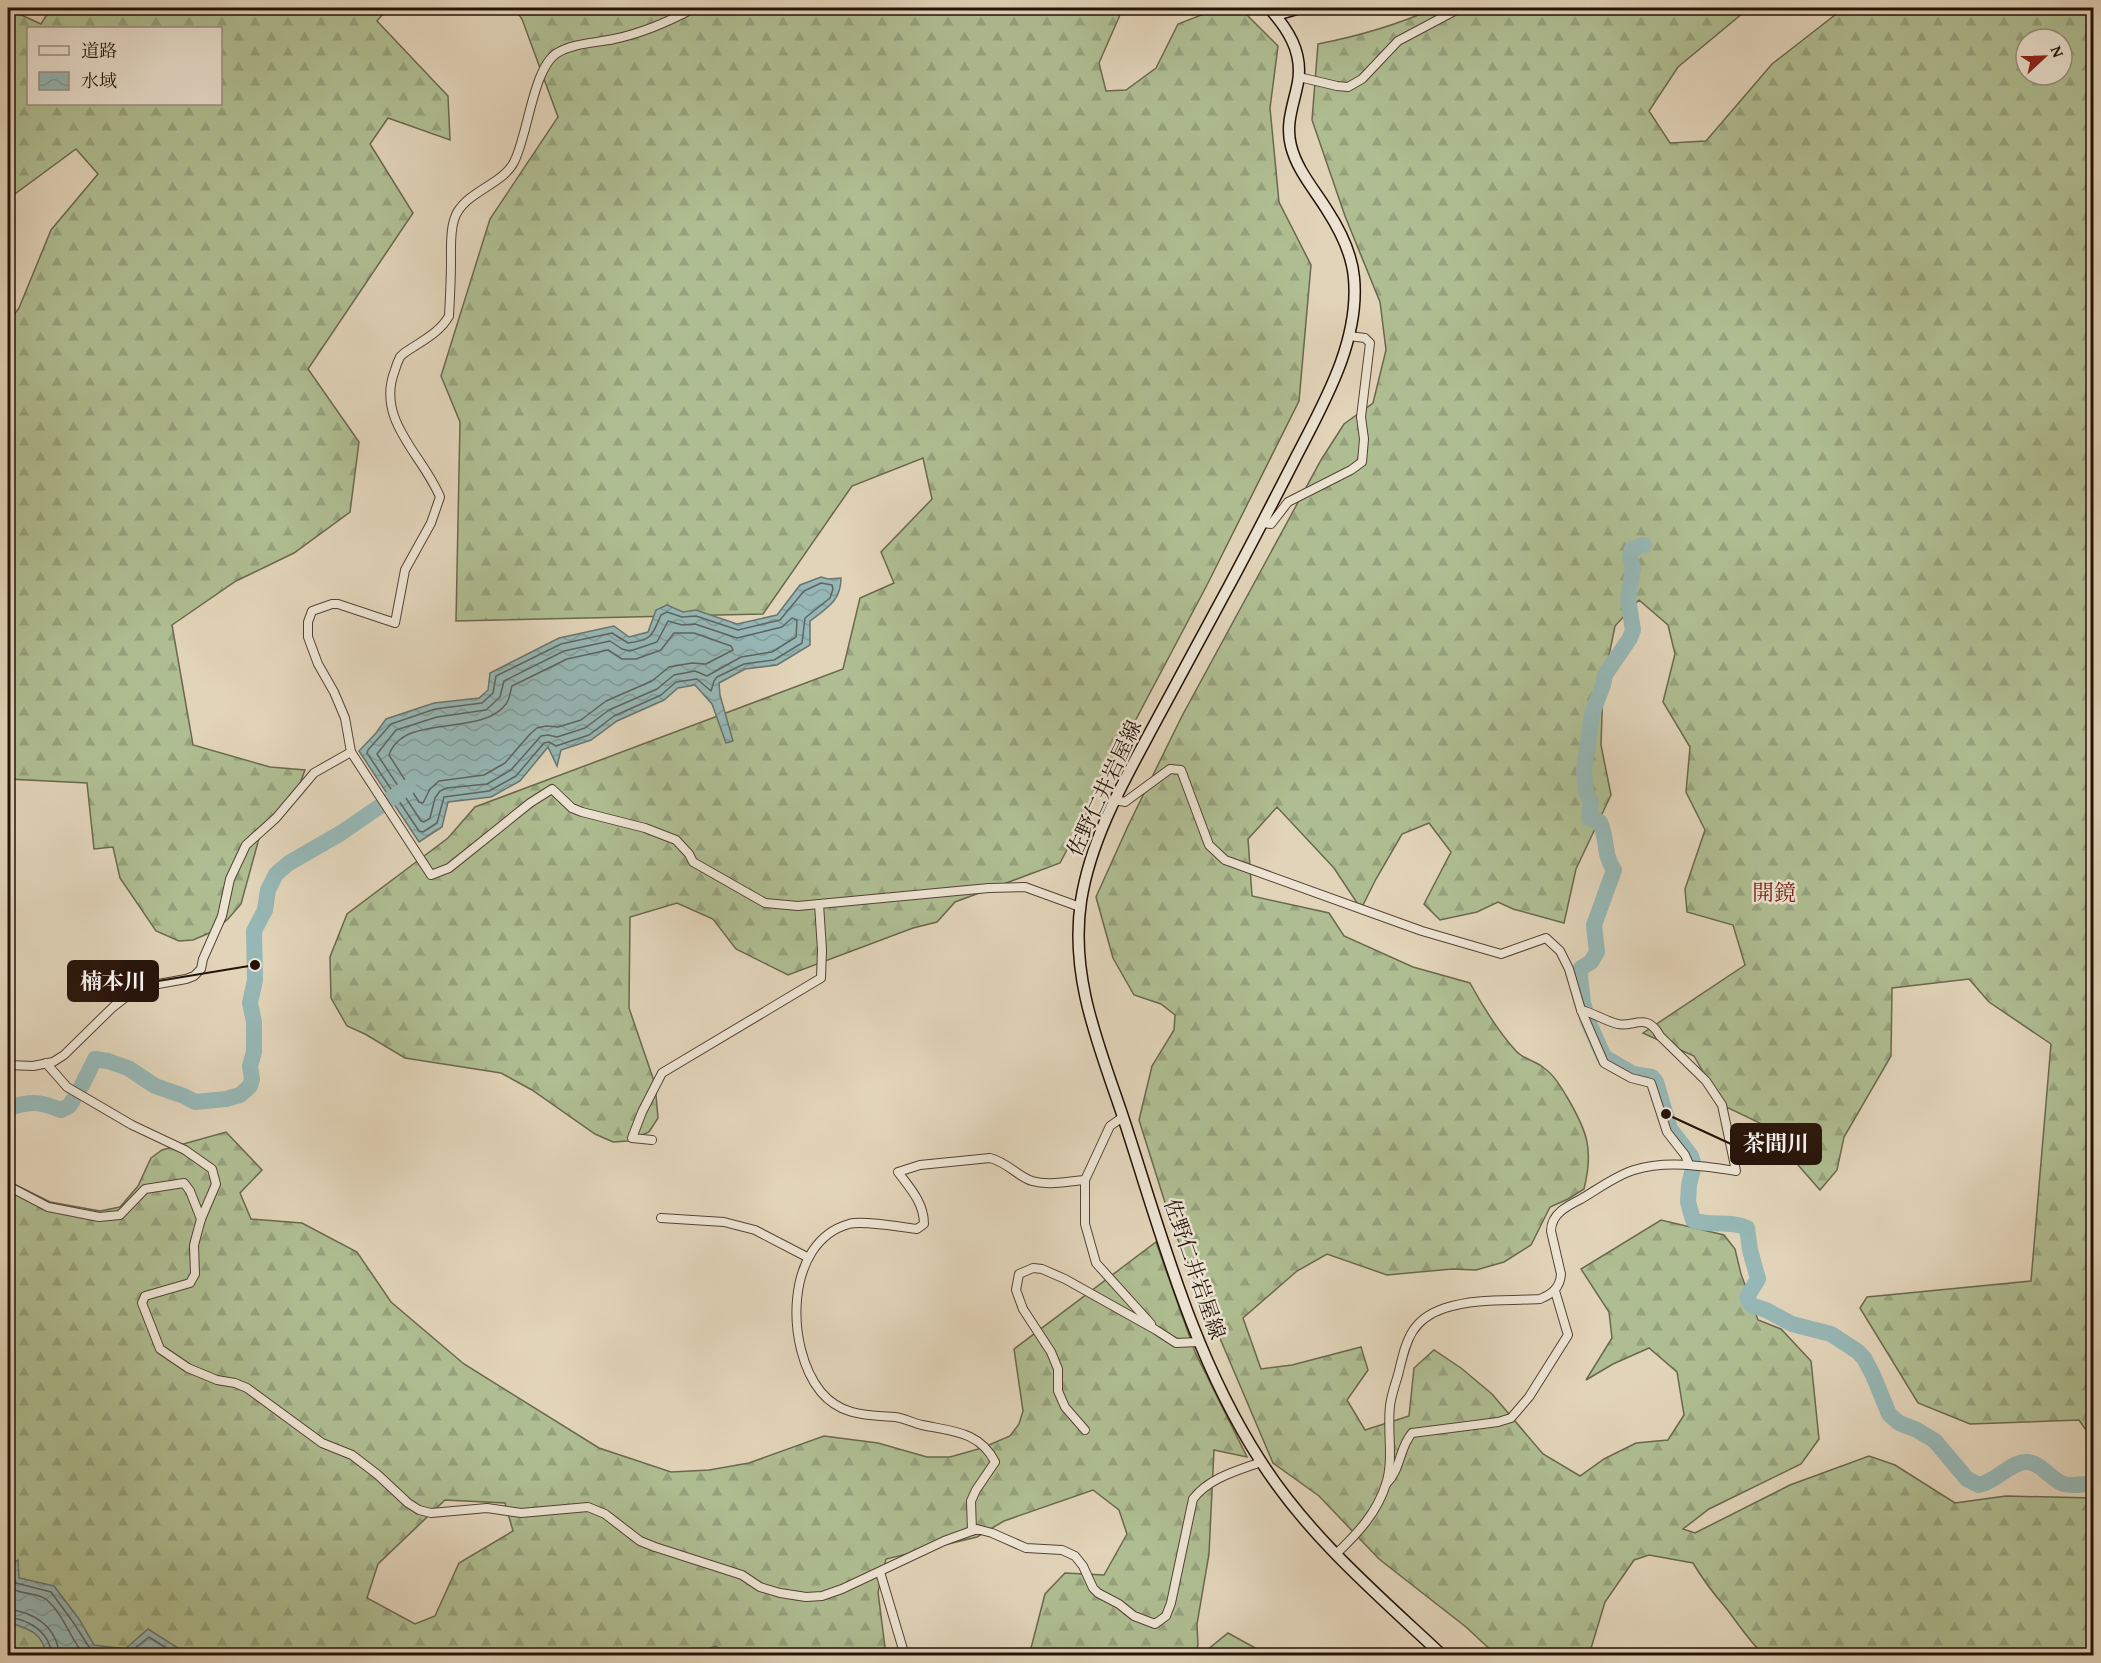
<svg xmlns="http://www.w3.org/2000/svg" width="2101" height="1663" viewBox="0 0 2101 1663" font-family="'Gentium Book Plus','Noto Serif JP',serif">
	<defs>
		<pattern id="forest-firs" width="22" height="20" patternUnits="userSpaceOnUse" patternTransform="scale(1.5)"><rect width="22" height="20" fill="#afbe92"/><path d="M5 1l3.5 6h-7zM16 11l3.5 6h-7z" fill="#96a27d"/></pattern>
		<pattern id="water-waves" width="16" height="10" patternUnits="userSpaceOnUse" patternTransform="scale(1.5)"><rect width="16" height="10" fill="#96b7b5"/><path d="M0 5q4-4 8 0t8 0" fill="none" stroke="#819c9a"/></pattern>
	</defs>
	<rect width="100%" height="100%" fill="#e2d4b9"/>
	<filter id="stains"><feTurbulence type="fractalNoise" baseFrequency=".00333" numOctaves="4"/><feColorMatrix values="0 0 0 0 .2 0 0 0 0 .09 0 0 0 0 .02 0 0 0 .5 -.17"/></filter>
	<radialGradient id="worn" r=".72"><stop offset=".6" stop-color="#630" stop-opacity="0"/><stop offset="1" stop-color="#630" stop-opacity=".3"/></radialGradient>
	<!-- forest -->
	<g fill="url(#forest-firs)" stroke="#6a684e" stroke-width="1.5" fill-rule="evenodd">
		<path d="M51,8H388L377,21L448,96L450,140L388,118L370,144L413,213L308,369L359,442L350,512L294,553L236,581L172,625L193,745L270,767L305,770L298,789L261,831L241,904L228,919L214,931L193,940L179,941L156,931L120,878L113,847L94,849L87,783L8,779V323L19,308L51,230L98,174L76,149L8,199V9L41,24ZM28,28H220V104H28Z"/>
		<polygon points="514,8 1123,8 1099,63 1106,91 1126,90 1156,68 1178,24 1219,8 1240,8 1278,46 1270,108 1279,202 1311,265 1299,401 1207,585 1060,863 955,902 937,922 913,928 788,975 736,949 713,919 677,903 630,917 629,1008 655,1084 658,1118 649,1132 628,1141 613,1142 595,1134 532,1090 501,1073 405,1058 365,1034 347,1026 331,998 330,957 347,914 448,838 475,807 843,669 860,598 894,583 881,552 932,499 923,458 852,486 763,614 456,621 460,422 441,376 490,219 558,117 522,19"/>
		<path d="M1435,8H1749L1678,67L1649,111L1670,143L1706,141L1772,64L1844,8H2093V1440L2079,1420L1970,1424L1918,1403L1860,1308L1867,1297L2031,1281L2051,1044L1989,1002L1969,979L1892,988L1891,1056L1844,1137L1837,1170L1820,1190L1762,1124L1722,1105L1694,1056L1643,1033L1745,965L1733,925L1687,912L1685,889L1705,830L1686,792L1690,747L1663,702L1675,654L1668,625L1639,600L1615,626L1603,685L1601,745L1611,795L1576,869L1564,923L1513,909L1498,902L1477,912L1440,920L1424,904L1451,852L1429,823L1402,834L1376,879L1361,909L1334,868L1277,807L1248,839L1252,896L1329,913L1344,936L1413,967L1470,983C1483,1007 1498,1031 1516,1051C1523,1059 1536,1061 1544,1068C1554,1075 1561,1087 1567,1097C1587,1131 1594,1149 1584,1189L1568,1199L1550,1207L1531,1245L1504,1262L1476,1270L1452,1269L1387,1275L1327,1254L1297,1271L1243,1318L1261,1369L1292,1365L1361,1347L1368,1370L1347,1400L1365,1430L1409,1416L1414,1368L1434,1350L1461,1368L1492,1394L1543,1454L1580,1476L1604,1459L1636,1443L1668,1440L1684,1415L1677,1372L1649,1348L1613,1364L1586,1380L1612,1338L1609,1312L1581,1269L1661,1220L1724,1235L1735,1249L1741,1274L1758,1320L1781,1329L1811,1361L1819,1439L1801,1464L1709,1509L1683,1529L1695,1533L1790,1485L1869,1456L1895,1465L1955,1503L2006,1496L2093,1498V1655H1764C1749,1641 1739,1625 1726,1608C1713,1593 1703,1580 1693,1563L1649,1555L1634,1560L1605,1602L1589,1655H1496L1466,1627L1379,1559L1319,1496L1273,1463L1173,1228L1139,1120L1152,1066L1174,1030L1175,1015L1161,1004L1134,995L1113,958L1096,897L1128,826L1182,716L1321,460L1344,424L1373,403L1386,350L1380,302L1345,216L1312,120L1318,44C1359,36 1397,25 1435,8ZM2026,39H2062V75H2026Z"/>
		<path d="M226,1132L262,1170L240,1193L251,1219L302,1223L357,1252L391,1302L464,1364L599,1448L671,1472L709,1470L749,1463L824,1436L878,1443L927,1457H950L982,1448L1010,1436L1019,1424L1023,1411L1014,1349L1156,1242L1195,1352L1247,1457L1214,1450L1209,1554L1197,1624L1198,1645L1195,1655H1020L1030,1652L1045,1594L1065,1573L1104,1575L1127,1534L1119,1510L1093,1490L1004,1521L977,1537L886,1559L878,1592L886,1655H8V1181L50,1202L100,1211L120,1207L138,1186L151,1158L162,1150ZM445,1500L505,1503L513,1531L459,1563L435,1616L415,1624L367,1598L378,1564Z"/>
	</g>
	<!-- park -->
	<polygon fill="#afbe92" stroke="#6a684e" stroke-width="1.5" points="1228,1633 1268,1655 1201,1655"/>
	<!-- water -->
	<g fill="url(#water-waves)" stroke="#697570" stroke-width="1.5">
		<path d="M821,577L828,579L841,578C841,601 827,608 810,621V645L777,665L745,669L719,683L720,695L733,741L726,743L712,704L695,685L678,688L664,700L617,721L591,740L561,750L557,766L548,747L520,781L491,797L448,802L442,827L419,842L359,751L376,733L386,719L434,703L479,698L488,690L490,673L559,638L614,626L629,637L648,632L656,610L667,605L683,612L696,610L737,624L777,615L800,585Z"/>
		<path d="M18,1560L19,1578L54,1586L79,1619L94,1645L125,1649L148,1629L189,1655H46C43,1632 28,1629 8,1622V1568Z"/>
		<polygon points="715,1646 733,1655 701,1655 701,1652"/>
	</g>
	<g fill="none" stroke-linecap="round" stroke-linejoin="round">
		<!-- shore -->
		<g stroke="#5e645f" stroke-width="1.5">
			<path d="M821,583L832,585L833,589L830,598L805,618L802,643L774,660L744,664L717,677L714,681L711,691L697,679L676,682L661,695L614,716L589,735L556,746L549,742L544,743L516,776L489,791L444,797L437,823L423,832L419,831L367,753L368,750L391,724L435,709L482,703L493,693L496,676L561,644L612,633L628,643C652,640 652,636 661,615L667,612L682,617L696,616L738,630L780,620L804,591Z"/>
			<polygon points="792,618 797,620 796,637 772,652 741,657 707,676 695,671 674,675 657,689 609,710 585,728 557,737 548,735 541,736 511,770 487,784 447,788 440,791 435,798 430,818 424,822 421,821 377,754 396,730 437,717 486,710 500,697 504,681 564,651 610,641 622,649 630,651 657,642 668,621 682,625 695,624 737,638 782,627"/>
			<path d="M674,633H694L731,646L733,650L706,664L692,663L669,667L652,681L606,701L581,720L558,727L546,726L537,728L530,734L505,763L484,775L439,781L430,789L423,803L419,802L389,755C404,712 481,738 506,704C510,699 510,692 512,686L567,659L608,650L622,659H636L661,650Z"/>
			<polyline points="8,1572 12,1573 16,1583 51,1592 73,1622 91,1650 126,1655 149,1637 179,1656"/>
			<path d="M8,1585C18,1596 37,1591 47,1600C64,1615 70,1639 85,1656"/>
			<path d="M8,1610C34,1611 58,1628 59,1656"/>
			<path d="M8,1617C30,1620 50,1632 52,1656"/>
		</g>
		<!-- river -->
		<g stroke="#96b7b5" stroke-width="16">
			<path d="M1644,545L1632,549L1630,557L1633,568L1628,599L1633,630L1630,638L1605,675L1603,685L1592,714L1584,771L1586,791L1591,802L1589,818L1600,822C1608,840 1603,854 1614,870L1594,925L1597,952L1591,962L1581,968L1580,975L1583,1003L1588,1021L1604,1057L1633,1074L1652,1077L1656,1082L1670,1129L1691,1156L1694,1165L1689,1185L1688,1202L1693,1220C1712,1227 1730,1220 1747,1228L1750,1250L1758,1279L1747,1297L1751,1305L1766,1310L1792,1324L1831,1334L1857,1351L1864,1358L1873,1375L1889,1414L1899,1423L1917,1430L1935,1441L1967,1479L1979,1485C1995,1482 2010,1463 2025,1462C2039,1461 2049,1477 2061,1483C2070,1487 2084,1484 2094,1483"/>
			<polyline points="81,1087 95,1059 108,1061 128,1068 155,1086 184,1096 195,1102 226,1099 240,1095 250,1086 252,1079 250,1066 254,1052 254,1022 250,1003 255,980 254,931 265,910 268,890 276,874 289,863 341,833 408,787"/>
			<path d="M8,1108C31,1101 38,1101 61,1110L69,1106L73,1100"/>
		</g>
		<!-- street casing -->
		<g stroke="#544235" stroke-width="10">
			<g id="street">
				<path d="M694,8C668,22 643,33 614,39C596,43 573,43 557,53C533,68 528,135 514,162C502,186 462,192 454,220C450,233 451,248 451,261C451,279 450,297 449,316C441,330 429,337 415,346C410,349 403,353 400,357C398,361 396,366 395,370C375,420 423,455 440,497L431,523L405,570L395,623L338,604H332L312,611L308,622V637L318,664L334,692L345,718L351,752L431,875L449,868L530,803L552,789L572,808L582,812L645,828L676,840L689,854L693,862L765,903L798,906L989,888L1025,887L1080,907"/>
				<polyline points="1299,77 1337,86 1348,87 1362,79 1398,41 1460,8"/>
				<polyline points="1263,523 1271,524 1288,502 1351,470 1362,462 1364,439 1361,417 1370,343 1365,338 1349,336"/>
				<polyline points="1115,800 1125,802 1170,769 1181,770 1209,845 1225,860 1422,931 1501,954 1546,938 1560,951 1569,969 1581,1010 1604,1063 1631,1078 1651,1083 1667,1132 1685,1155 1689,1164"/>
				<path d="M46,1063L67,1087L132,1125L185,1150L212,1169L216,1184L201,1219L194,1245L195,1274L190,1283L145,1296L142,1303L160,1349L188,1368L217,1380L235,1383L247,1388L322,1443L352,1455L378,1475L408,1503L419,1510L431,1513L487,1508L521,1513L588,1507L605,1514L640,1541L655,1547L742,1575L760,1587L780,1593L806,1597L822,1596L842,1589L944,1541L977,1529L992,1533L1026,1548L1062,1550L1075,1556L1083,1566L1093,1588L1098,1593L1119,1604L1134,1616L1155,1624L1166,1616L1171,1603L1193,1499C1209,1478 1236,1471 1261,1462"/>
				<polyline points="8,1065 33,1066 53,1062 64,1055 113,1007 131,993 147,986 186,979 194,976 201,969 203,959 222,916 230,879 246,845 276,818 314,773 351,752"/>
				<polyline points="1123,1117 1110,1126 1085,1180 1085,1224 1096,1263 1151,1324"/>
				<polyline points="652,1140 632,1138 642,1112 662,1073 821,978 822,950 819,904"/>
				<polyline points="8,1186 48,1207 99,1217 120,1215 145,1189 184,1183 190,1191 201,1219"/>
				<polyline points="661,1218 724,1222 755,1230 807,1257"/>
				<polyline points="1085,1430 1065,1407 1058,1391 1058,1369 1051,1352 1023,1309 1016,1290 1019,1274 1033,1268 1042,1269 1065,1279 1156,1330 1176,1343 1199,1342"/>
				<path d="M1387,1483C1401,1469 1399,1448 1412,1433L1498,1422L1511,1418L1529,1397L1568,1335L1555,1291"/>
				<path d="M972,1531L971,1501L976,1490L995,1462C980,1431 950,1431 922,1425C913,1423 904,1418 895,1417C867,1415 841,1416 821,1392C785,1348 784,1242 849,1224C862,1220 901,1227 917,1229L924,1224C924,1203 910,1188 898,1172L920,1165L990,1158C1007,1162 1017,1176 1032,1181C1049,1186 1068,1181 1085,1180"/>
				<path d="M1336,1554C1357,1534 1377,1513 1386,1484C1394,1460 1387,1431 1390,1406C1391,1396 1395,1385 1398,1375C1406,1343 1409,1320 1445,1308C1475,1298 1509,1301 1540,1299C1552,1294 1560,1288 1561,1274L1551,1231C1551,1214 1567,1206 1581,1199C1598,1189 1615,1176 1634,1170C1666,1160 1703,1166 1736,1171L1722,1105L1706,1081L1660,1036C1646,1011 1633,1028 1618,1024C1605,1021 1594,1013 1581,1010"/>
				<polyline points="880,1572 905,1656"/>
			</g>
		</g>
		<!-- secondary casing -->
		<g stroke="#251209" stroke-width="13">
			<g id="secondary">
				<path d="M1269,8C1288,29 1303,52 1298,82C1294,104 1285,123 1291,146C1297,170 1314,189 1327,210C1340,230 1352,255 1354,278C1360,343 1322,406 1294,461C1273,502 1252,543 1230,584C1205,630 1180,677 1155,723C1125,779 1091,837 1081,901C1069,981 1102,1052 1126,1126C1163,1240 1194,1358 1260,1460C1308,1536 1378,1595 1443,1656"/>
				<polyline points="1276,15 1300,8"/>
			</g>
		</g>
		<!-- street -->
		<use href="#street" stroke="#ece3d2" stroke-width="8"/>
		<!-- secondary -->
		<use href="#secondary" stroke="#ece3d2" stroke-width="10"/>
	</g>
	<g text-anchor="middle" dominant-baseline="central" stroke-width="5" stroke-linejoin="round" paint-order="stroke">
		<!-- street labels -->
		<g font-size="21" fill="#251209" stroke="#ece3d2">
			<text transform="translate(1104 788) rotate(-65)">佐野仁井岩屋線</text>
			<text transform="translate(1195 1269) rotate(71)">佐野仁井岩屋線</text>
		</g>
		<!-- neighbourhood labels -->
		<g font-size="22" fill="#7a1f14" stroke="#ece3d2">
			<text x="1774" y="892">開鏡</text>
		</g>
	</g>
	<!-- callouts -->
	<path fill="none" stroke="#251209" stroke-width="2" d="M255 965L158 981M1666 1114L1731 1144"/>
	<g fill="#251209" stroke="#ece3d2" stroke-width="2">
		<circle cx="255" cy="965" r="6"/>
		<circle cx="1666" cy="1114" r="6"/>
	</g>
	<g fill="#251209" stroke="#251209" stroke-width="2">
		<rect x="68" y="961" width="90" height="40" rx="6"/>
		<rect x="1731" y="1124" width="90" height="40" rx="6"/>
	</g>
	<g font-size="22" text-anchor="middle" font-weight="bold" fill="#fff">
		<text x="113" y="989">楠本川</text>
		<text x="1776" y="1151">茶間川</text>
	</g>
	<!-- margin -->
	<rect width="2101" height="1663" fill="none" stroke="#e2d4b9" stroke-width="30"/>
	<rect x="9" y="9" width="2083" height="1645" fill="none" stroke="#251209" stroke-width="3"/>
	<rect x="15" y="15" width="2071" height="1633" fill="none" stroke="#251209" stroke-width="1.5"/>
	<!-- legend -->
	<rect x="27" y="27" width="195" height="78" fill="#ece3d2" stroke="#9c8f82" stroke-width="1.5"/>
	<rect x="39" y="46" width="30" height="9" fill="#ece3d2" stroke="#9c8f82" stroke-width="1.5"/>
	<text x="81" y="57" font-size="18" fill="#251209">道路</text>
	<rect x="39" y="72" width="30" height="18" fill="url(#water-waves)" stroke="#9c8f82" stroke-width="1.5"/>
	<text x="81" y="87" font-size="18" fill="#251209">水域</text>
	<!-- north arrow -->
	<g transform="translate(2044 57) rotate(68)"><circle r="28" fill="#ece3d2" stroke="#9c8f82" stroke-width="1.5"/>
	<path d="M0-4.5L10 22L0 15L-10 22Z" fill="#8f2418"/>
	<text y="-9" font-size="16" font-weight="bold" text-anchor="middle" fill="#251209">N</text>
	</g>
	<rect width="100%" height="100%" filter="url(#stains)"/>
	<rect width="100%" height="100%" fill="url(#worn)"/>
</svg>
